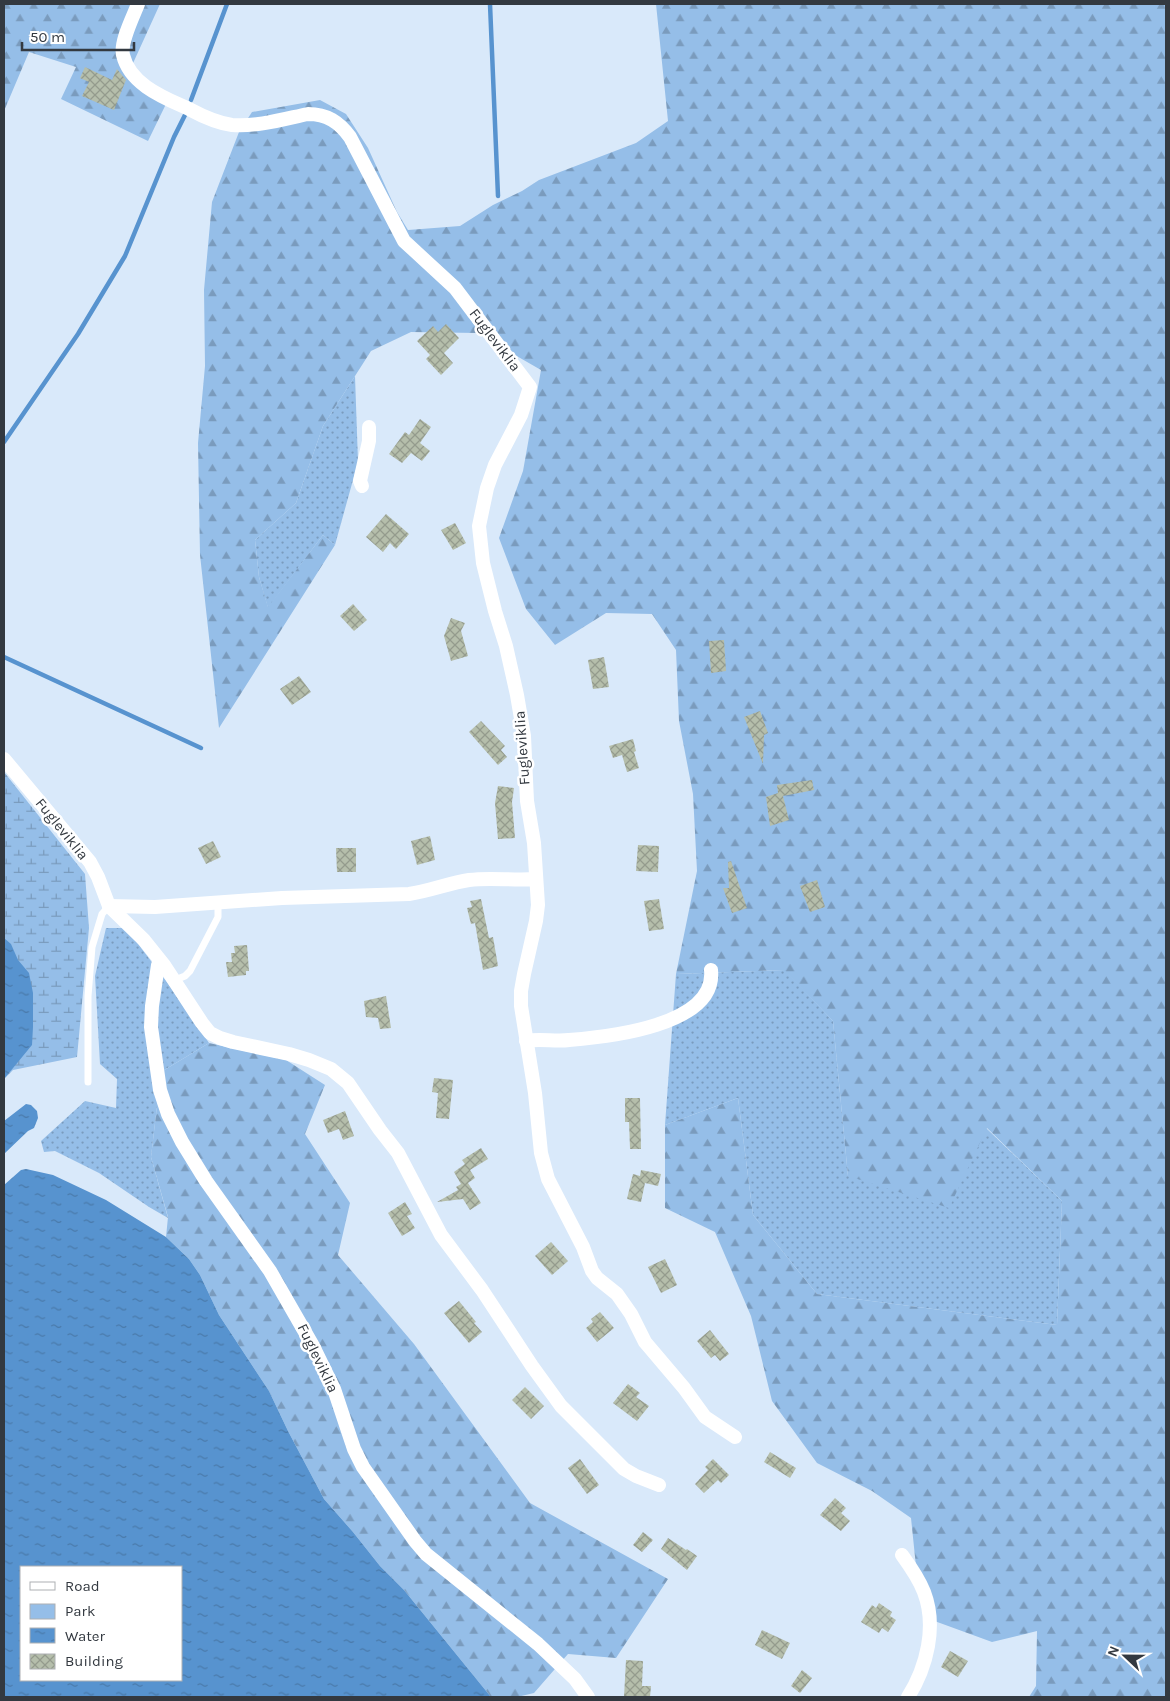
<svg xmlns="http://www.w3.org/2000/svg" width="1170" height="1701" viewBox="0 0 1170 1701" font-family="Karla,sans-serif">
	<defs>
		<pattern id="green-dots" width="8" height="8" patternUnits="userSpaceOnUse" patternTransform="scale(1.25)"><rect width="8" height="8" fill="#95bee8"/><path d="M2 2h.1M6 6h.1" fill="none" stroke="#7a9bbd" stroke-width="1.8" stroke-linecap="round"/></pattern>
		<pattern id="forest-firs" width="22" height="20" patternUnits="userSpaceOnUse" patternTransform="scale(1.25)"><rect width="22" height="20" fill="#95bee8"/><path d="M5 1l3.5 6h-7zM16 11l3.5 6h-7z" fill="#7a9bbd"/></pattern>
		<pattern id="wetland-marsh" width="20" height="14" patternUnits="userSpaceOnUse" patternTransform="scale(1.25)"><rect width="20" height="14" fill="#95bee8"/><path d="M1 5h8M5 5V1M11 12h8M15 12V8" fill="none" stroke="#7a9bbd"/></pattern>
		<pattern id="water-ripples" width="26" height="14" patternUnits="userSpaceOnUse" patternTransform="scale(1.25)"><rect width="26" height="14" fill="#5793cf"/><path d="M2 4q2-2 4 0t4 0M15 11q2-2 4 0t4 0" fill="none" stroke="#4979a9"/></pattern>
		<pattern id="building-cross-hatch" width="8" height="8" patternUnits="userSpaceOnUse" patternTransform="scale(1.25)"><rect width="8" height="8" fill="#b5beab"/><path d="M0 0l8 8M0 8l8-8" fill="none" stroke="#949b8d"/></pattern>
	</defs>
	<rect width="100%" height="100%" fill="#d9e9fa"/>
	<!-- green -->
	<g fill="url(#green-dots)">
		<polygon points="355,376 358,462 335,545 323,535 268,608 259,577 255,540 296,503 323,426"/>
		<polygon points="106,928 126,928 179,998 209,1043 161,1072 151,1157 168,1218 149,1207 99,1173 55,1151 44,1152 41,1141 85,1101 116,1108 117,1079 100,1064 95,976"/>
		<polygon points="785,970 833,1021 848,1176 986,1128 1062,1201 1057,1325 817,1294 753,1215 738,1098 665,1125 676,974"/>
	</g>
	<!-- forest -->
	<g fill="url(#forest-firs)">
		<polygon points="4,4 160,4 129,72 166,104 148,141 61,99 76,67 29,52 4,111"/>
		<polygon points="656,4 1166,4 1166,1697 1029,1697 1036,1686 1037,1631 992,1642 929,1619 917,1576 911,1518 872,1491 817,1463 772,1401 751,1316 715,1232 665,1208 665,1125 738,1098 753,1215 817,1294 1057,1325 1062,1201 987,1128 949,1208 848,1176 833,1021 784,970 676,974 697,871 693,794 679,721 676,650 652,614 606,613 555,645 526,609 499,538 523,471 541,370 477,333 411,332 371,351 323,426 296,503 255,540 259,577 268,607 323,535 335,545 219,728 200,555 198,443 205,366 204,290 212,202 239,132 252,112 320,100 346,114 368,148 397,212 408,230 460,226 493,205 522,191 539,180 636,143 668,121"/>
		<polygon points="209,1043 286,1060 325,1085 305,1134 350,1203 338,1255 414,1344 530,1503 668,1579 616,1658 568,1654 534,1693 517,1697 491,1697 404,1590 380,1566 353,1532 324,1499 288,1431 269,1391 219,1315 200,1275 189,1259 166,1237 168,1217 151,1157 161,1072"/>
	</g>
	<!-- wetland -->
	<polygon fill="url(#wetland-marsh)" points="4,772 85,874 89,928 77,1057 13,1070 4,1079"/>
	<!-- water -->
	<g fill="url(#water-ripples)" fill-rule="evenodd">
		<polygon points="4,938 11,944 18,960 29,973 33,993 33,1027 32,1045 4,1079"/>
		<polygon points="26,1104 31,1105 37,1111 38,1118 34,1128 28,1131 4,1154 4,1121"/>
		<path d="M26,1169L53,1175L106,1200L166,1237L189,1259L200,1275L219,1315L269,1391L288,1431L324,1499L353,1532L380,1566L404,1590L491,1697H4V1185L21,1170ZM21,1567H181V1680H21Z"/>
	</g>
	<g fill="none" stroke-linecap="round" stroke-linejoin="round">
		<!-- stream -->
		<g stroke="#5793cf" stroke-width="4.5">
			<polyline points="490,4 498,196"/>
			<polyline points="191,100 227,4"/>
			<polyline points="4,442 78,334 125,256 174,137 185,115"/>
			<polyline points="4,657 201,748"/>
		</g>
	</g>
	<!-- building -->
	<g fill="url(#building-cross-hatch)">
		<polygon points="85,67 112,80 117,69 126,80 114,110 82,96 89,82 80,78"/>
		<polygon points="446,324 459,338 444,353 453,363 441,375 426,359 430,355 417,341 433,326 438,332"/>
		<polygon points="420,419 431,427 420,443 430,451 422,461 411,453 402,463 389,454 405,432 409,435"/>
		<polygon points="386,514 409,534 396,549 390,543 383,552 366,537"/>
		<polygon points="455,523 466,543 453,550 441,530"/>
		<polygon points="353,604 367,620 354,631 340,616"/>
		<polygon points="451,618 465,623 461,631 468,656 451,661 444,636"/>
		<polygon points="724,640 726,671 711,673 709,641"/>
		<polygon points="604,657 609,687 593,689 588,660"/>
		<polygon points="299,676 311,692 292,705 280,689"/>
		<polygon points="760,711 768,733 764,735 763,764 744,717"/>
		<polygon points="481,721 505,746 501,750 507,757 498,765 469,732"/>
		<polygon points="633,739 636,751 634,752 639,768 627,772 622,755 613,758 609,746"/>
		<polygon points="812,780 814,790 783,796 789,820 770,826 766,797 778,793 777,785"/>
		<polygon points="498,786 514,788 512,802 515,838 498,839 495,803"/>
		<polygon points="430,836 435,860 417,865 411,841"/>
		<polygon points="213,841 221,857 206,864 198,848"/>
		<polygon points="638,845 659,846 658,872 636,871"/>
		<polygon points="336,848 356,848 356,872 337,872"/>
		<polygon points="731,861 747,908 732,913 723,888 729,888 728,862"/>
		<polygon points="817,880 825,907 810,912 800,886"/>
		<polygon points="481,899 489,938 493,937 498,966 483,970 475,923 471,924 467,908 472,907 470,901"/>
		<polygon points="659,899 664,929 649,931 644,901"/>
		<polygon points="247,945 249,971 246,971 246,975 228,977 226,962 232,962 231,953 235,953 234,946"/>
		<polygon points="386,996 391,1028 380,1029 378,1018 366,1017 364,1001"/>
		<polygon points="434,1078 453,1080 449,1119 436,1118 438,1093 432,1092"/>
		<polygon points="625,1098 640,1098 641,1149 630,1149 629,1122 625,1122"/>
		<polygon points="345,1111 354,1136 343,1140 339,1129 328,1133 323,1120"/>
		<polygon points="481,1148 488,1159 470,1170 475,1178 468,1183 481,1203 470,1210 463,1199 437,1202 458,1190 456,1187 461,1184 454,1172 465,1164 462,1160"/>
		<polygon points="641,1170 661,1174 658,1186 645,1183 641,1202 627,1199 633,1174 640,1176"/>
		<polygon points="405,1202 412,1214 407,1216 415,1228 402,1236 388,1213"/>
		<polygon points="551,1242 568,1261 552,1275 535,1256"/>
		<polygon points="665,1259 677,1285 661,1293 648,1267"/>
		<polygon points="459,1301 476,1322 474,1323 482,1332 469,1343 444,1313"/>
		<polygon points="600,1312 614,1328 597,1342 586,1328 593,1322 591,1319"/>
		<polygon points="710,1330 729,1354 720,1361 715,1355 711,1358 697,1341"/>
		<polygon points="628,1384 640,1393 636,1397 649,1406 637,1421 613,1403"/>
		<polygon points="525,1387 544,1406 531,1419 512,1400"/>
		<polygon points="770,1452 796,1468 790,1478 764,1462"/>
		<polygon points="580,1459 599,1485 587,1494 568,1468"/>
		<polygon points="713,1459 729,1475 721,1483 718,1480 704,1493 695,1484 708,1470 705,1467"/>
		<polygon points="835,1498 846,1508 841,1513 850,1521 841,1531 820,1515"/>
		<polygon points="643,1532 653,1540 642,1552 633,1545"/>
		<polygon points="668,1538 686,1550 687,1549 697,1556 687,1570 661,1549"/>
		<polygon points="879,1603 892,1612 890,1616 896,1620 888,1632 882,1628 879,1633 861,1622 872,1605 876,1608"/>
		<polygon points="762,1630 790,1643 782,1659 755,1645"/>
		<polygon points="950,1651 968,1661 958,1677 941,1667"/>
		<polygon points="626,1660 643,1661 642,1686 651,1686 650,1697 624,1697"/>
		<polygon points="802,1670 812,1678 800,1693 791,1686"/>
	</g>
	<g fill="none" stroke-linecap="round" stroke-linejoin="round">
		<!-- service -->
		<g stroke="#fff" stroke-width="7">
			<polyline points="175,980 185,976 190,971 218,917 218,902"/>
			<polyline points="88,1082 88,996 92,947 102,914 109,906"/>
		</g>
		<!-- minor -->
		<g stroke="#fff" stroke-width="14">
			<path d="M138,4C133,17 120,42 123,55C130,85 165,98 189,109C202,116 217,123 232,125C257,127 284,119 308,114C327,114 339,122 350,137L404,241L455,288L530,387L521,415L495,465L487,488L479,526L483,563L495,611L506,646L517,695L524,736L527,801L534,843L538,905L536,921L524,974L521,991V1006L535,1093L541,1153L548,1179L583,1247L592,1271L597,1278L617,1294L631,1314L645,1342L684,1388L705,1417L735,1437"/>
			<polyline points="362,486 360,481 369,441 369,427"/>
			<polyline points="4,759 90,862 98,877 109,906 144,940 164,965 202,1023 210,1033 220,1038 233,1042 289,1054 309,1060 331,1069 348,1083 380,1130 398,1153 441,1235 482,1290 532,1366 561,1406 624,1469 636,1476 659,1485"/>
			<path d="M109,906L155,907L282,898L409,894C430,891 449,883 469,880C492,877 513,881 536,879"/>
			<polyline points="161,962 158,965 152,1006 151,1027 160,1090 168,1114 182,1142 206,1181 270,1271 313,1346 334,1389 354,1449 363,1467 415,1541 426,1554 538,1644 575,1679 588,1697"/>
			<path d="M526,1041C540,1038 555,1042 569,1040C607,1037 717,1026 711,970"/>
			<path d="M902,1555C910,1566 919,1579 924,1592C937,1626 927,1667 908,1697"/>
		</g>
	</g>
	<g text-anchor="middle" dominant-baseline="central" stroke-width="5" stroke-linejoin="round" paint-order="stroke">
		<!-- street labels -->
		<g font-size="15" fill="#333940" stroke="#fff">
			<text transform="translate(495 340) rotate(53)">Fugleviklia</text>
			<text transform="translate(522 748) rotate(-94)">Fugleviklia</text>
			<text transform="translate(62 829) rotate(51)">Fugleviklia</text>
			<text transform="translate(318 1358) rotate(64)">Fugleviklia</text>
		</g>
	</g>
	<!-- border -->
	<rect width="1170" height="1701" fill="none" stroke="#333940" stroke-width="10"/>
	<!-- legend -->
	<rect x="20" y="1566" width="162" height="115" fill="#ffffff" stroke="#adb0b3"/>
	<rect x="30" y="1582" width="25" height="8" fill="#ffffff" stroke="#adb0b3"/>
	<text x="65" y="1591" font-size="15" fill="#333940">Road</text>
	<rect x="30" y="1604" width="25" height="15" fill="#95bee8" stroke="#adb0b3"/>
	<text x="65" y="1616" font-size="15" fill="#333940">Park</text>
	<rect x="30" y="1628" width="25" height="15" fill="url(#water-ripples)" stroke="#adb0b3"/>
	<text x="65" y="1641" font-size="15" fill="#333940">Water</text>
	<rect x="30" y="1654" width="25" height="15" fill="url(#building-cross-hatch)" stroke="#adb0b3"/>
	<text x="65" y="1666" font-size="15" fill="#333940">Building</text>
	<!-- north arrow -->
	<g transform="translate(1125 1656) rotate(292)" stroke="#ffffff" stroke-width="4" paint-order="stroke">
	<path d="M0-4L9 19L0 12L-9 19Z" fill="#333940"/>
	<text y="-8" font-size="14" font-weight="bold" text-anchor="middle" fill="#333940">N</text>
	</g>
	<!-- scale -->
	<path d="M22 42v8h112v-8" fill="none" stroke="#333940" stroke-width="2.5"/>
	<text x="30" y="42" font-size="15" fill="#333940" stroke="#ffffff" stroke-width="4" paint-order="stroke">50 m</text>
</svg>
